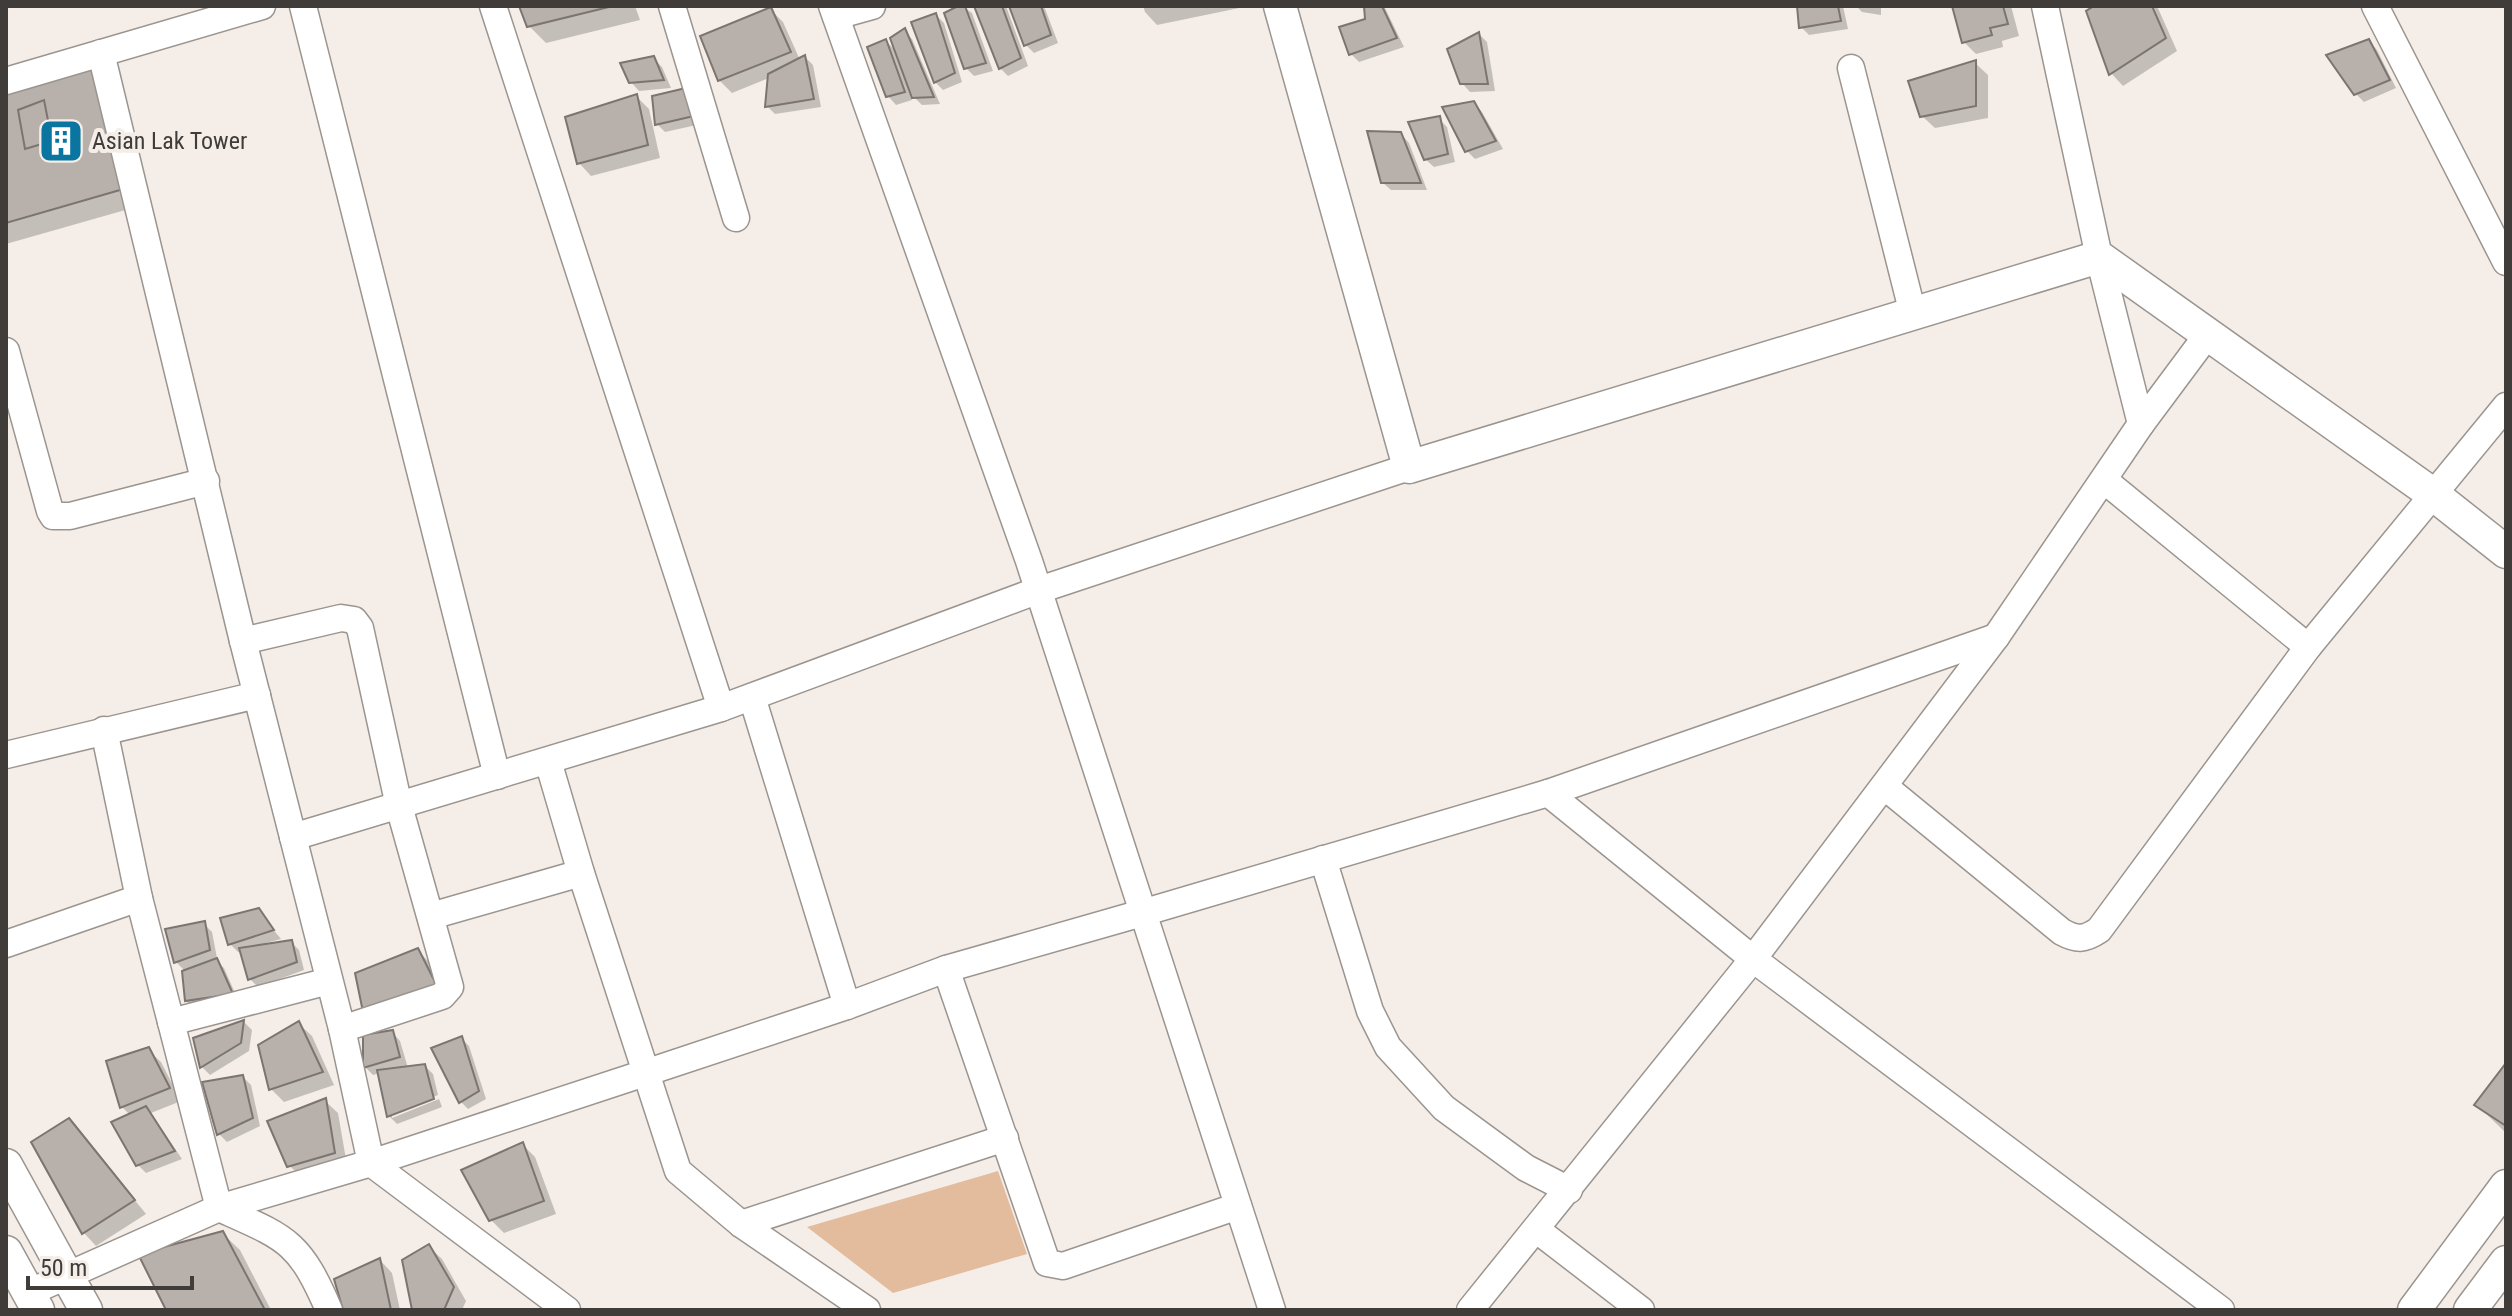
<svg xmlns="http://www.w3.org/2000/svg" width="2512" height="1316" viewBox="0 0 2512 1316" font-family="'Roboto Condensed',sans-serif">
	<rect width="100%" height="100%" fill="#f5eee8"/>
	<!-- green -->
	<polygon fill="#e3bc9e" points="998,1171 1027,1254 893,1293 807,1227"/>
	<!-- shadow -->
	<g fill="#0003">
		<polygon points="521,6 635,6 640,20 546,43 529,26"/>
		<polygon points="962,6 972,13 993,71 974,76 966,68"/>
		<polygon points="978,6 1006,6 1028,66 1008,76 1000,68"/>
		<polygon points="1011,6 1044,6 1058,43 1034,53 1026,45"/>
		<polygon points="1143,6 1249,6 1157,25 1145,12"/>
		<polygon points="1366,6 1384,6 1404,47 1359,62 1351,54 1367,20"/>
		<polygon points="1799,6 1843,6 1848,29 1809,35 1801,27"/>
		<polygon points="1856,6 1881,6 1881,15 1862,12"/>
		<polygon points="1954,6 2011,6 2019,36 2002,41 2003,47 1976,54 1964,42"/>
		<polygon points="2097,6 2157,6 2177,51 2123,86 2111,73"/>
		<polygon points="770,9 783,22 800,60 805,57 813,65 821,107 775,114 767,106 769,78 732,93 719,80"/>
		<polygon points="936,15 944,23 962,82 943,90 935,82"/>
		<polygon points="904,31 912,39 940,104 922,105 909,92 912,100 896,105 888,96 886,41 898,53"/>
		<polygon points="1479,34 1487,42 1495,91 1470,92 1462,83"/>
		<polygon points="2369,41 2377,50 2396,88 2364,102 2356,94"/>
		<polygon points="653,58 662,67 671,88 639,91 631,82"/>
		<polygon points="1975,63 1988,75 1988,118 1935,128 1922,116"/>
		<polygon points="686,90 701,124 665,132 657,124"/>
		<polygon points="6,96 143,205 6,244"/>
		<polygon points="636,96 649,109 660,158 591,176 579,163"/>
		<polygon points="1474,103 1482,112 1503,149 1475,159 1467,151"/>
		<polygon points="1439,119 1447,127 1455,162 1434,167 1425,159"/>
		<polygon points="1401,134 1409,143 1427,190 1391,190 1382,182"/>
		<polygon points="258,911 281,939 266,943 267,946 291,942 299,950 304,970 258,987 250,979 242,951 238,952 230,944"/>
		<polygon points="204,924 212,932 217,958 214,959 224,968 239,1002 195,1009 186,1001 186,972 176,962"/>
		<polygon points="418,951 430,963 448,999 377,1024"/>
		<polygon points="244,1022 252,1030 249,1051 210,1075 202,1067 195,1040"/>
		<polygon points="299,1024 312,1036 334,1085 284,1102 271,1089"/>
		<polygon points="392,1032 400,1041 408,1068 425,1066 433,1074 438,1095 392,1113 392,1118 439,1099 442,1107 397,1124 389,1116 380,1073 373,1075 365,1067"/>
		<polygon points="461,1038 469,1046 486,1099 468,1109 460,1101"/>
		<polygon points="148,1050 161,1062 181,1101 151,1113 182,1159 146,1173 138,1165 130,1115 122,1107"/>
		<polygon points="2506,1066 2506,1133 2477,1105"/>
		<polygon points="243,1077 251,1085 260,1126 227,1142 219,1134 204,1084"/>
		<polygon points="325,1101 338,1113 347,1165 302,1178 289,1165"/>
		<polygon points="81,1134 146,1214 96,1246 84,1233"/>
		<polygon points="522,1144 535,1157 556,1214 504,1233 491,1220"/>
		<polygon points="222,1233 240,1250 271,1310 168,1310"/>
		<polygon points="429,1247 442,1259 466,1301 462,1310 414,1310"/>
		<polygon points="380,1260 392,1273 400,1310 345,1310"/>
	</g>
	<!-- building -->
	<g fill="#b7b0ab" stroke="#7b7470" stroke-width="2">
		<polygon points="519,6 613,6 527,27"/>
		<polygon points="958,6 965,6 986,63 964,69 944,13"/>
		<polygon points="974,6 1002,6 1021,58 999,69"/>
		<polygon points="1009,6 1041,6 1051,35 1024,46"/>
		<polygon points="1364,6 1382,6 1397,38 1349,55 1339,27 1365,19"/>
		<polygon points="1797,6 1838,6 1841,21 1799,28"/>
		<polygon points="1952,6 2003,6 2008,24 1990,28 1992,35 1962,43"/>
		<polygon points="2094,6 2152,6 2166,38 2109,75 2086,11"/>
		<polygon points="771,7 791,52 718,81 700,36"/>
		<polygon points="936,13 955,73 934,83 911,22"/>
		<polygon points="905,28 934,97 912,98 890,38"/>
		<polygon points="1479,32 1488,84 1460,84 1447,49"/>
		<polygon points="886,39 905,92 886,97 867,47"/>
		<polygon points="2369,39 2390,80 2354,95 2326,55"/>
		<polygon points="805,55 814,99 765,107 768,74"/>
		<polygon points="654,56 664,80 629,83 620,63"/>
		<polygon points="1976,60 1976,106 1920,117 1908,81"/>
		<polygon points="97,65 127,188 6,223 6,94"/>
		<polygon points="686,88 694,116 655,125 652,96"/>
		<polygon points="637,94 648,145 577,164 565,117"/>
		<polygon points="44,100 52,141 25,149 18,110"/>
		<polygon points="1474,101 1496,141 1465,152 1442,107"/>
		<polygon points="1440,116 1448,154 1424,160 1408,122"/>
		<polygon points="1367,131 1401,132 1421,183 1381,183"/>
		<polygon points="259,908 274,930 228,945 220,918"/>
		<polygon points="205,921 210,950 174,963 165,929"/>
		<polygon points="292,940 297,962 248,980 239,948"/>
		<polygon points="418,948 437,986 363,1012 355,973"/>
		<polygon points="217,958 233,994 185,1001 182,971"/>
		<polygon points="244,1020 241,1043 200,1068 193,1038"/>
		<polygon points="299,1021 323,1072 269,1090 258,1045"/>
		<polygon points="393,1030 400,1057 363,1068 363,1035"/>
		<polygon points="462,1036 479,1091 459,1103 431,1048"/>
		<polygon points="149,1047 170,1088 120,1108 106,1061"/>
		<polygon points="2506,1063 2506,1126 2474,1105"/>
		<polygon points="425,1064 434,1099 387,1117 377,1070"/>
		<polygon points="243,1075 253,1118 217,1135 202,1082"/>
		<polygon points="326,1098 335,1153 287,1167 267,1121"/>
		<polygon points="146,1106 175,1151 136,1166 111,1122"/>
		<polygon points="69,1118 135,1200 82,1234 31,1142"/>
		<polygon points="523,1142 544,1201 489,1221 461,1170"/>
		<polygon points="223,1231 265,1310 166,1310 138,1254"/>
		<polygon points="429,1244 454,1287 444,1310 412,1310 402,1260"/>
		<polygon points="380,1258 391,1310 343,1310 334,1279"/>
	</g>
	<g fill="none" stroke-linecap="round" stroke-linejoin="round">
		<!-- minor casing -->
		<g stroke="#9b948f" stroke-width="29">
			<g id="minor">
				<polyline points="303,6 497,776"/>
				<polyline points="493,6 721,708"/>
				<polyline points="672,6 736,218"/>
				<polyline points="832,6 1029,561 1272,1310"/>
				<polyline points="2375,6 2506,262"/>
				<polyline points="836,16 872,6"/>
				<polyline points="101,53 243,641 342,1029 371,1163 567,1310"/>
				<polyline points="1851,68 1913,314"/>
				<polyline points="6,81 262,6"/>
				<polyline points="6,351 50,511 53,516 70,516 206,481"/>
				<polyline points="2141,424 2208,334"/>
				<polyline points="2104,480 2308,647"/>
				<polyline points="243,641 341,618 354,620 360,628 399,806 450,987 442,996 342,1029"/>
				<polyline points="752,697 847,1006"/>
				<path d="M104,730L139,898L219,1208C286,1238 299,1240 329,1310"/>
				<polyline points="6,755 257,695"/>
				<polyline points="548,761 581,873 678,1171 741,1224 867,1310"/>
				<path d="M1884,786L2062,932C2077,940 2084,940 2099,930L2308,647L2506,406"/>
				<polyline points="1548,793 1753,959 2221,1310"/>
				<polyline points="293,837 721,708 1039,590 1409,467"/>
				<polyline points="1323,859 1370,1011 1388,1047 1444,1108 1526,1168 1569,1190"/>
				<polyline points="431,916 581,873"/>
				<polyline points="6,944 139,898"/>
				<polyline points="946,969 1047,1263 1063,1266 1238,1206"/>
				<polyline points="171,1022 329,981"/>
				<polyline points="741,1224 1005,1138"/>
				<polyline points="1537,1230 1641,1310"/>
				<polyline points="28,1293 219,1208 371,1163 648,1072 847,1006 946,969 1142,913 1548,793 1996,637"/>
				<polyline points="1470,1310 1753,959 1996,637 2141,424 2099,257 2045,6"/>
			</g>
		</g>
		<!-- tertiary casing -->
		<g stroke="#9b948f" stroke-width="35">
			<g id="tertiary">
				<polyline points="1280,6 1409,467 2099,257 2434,495 2506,552"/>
				<polyline points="6,1165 86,1310"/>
				<polyline points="6,1252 38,1310"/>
				<polyline points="2414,1310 2506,1186"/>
				<polyline points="2470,1310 2506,1262"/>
			</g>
		</g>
		<!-- minor -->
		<use href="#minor" stroke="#fff" stroke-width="26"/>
		<!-- tertiary -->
		<use href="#tertiary" stroke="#fff" stroke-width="32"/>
	</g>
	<!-- icons -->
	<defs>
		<g id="building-square" transform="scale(2.3)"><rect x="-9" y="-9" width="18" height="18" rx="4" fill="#0975a0" stroke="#f5eee8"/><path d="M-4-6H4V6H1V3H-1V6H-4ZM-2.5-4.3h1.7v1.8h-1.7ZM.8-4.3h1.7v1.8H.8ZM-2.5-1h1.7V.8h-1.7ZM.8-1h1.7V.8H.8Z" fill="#fff"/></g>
	</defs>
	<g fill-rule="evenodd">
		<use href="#building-square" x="61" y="141"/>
	</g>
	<g text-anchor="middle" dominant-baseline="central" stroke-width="8" stroke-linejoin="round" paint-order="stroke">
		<!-- poi labels -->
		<g font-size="24" fill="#3f3c39" stroke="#f5eee8" text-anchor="start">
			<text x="92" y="141">Asian Lak Tower</text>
		</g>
	</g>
	<!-- border -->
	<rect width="2512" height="1316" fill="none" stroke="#3f3c39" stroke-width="16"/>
	<!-- scale -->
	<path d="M28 1276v12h164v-12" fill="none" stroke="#3f3c39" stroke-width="4"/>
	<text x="40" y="1276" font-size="24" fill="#3f3c39" stroke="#f5eee8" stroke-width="6" paint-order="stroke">50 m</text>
</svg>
